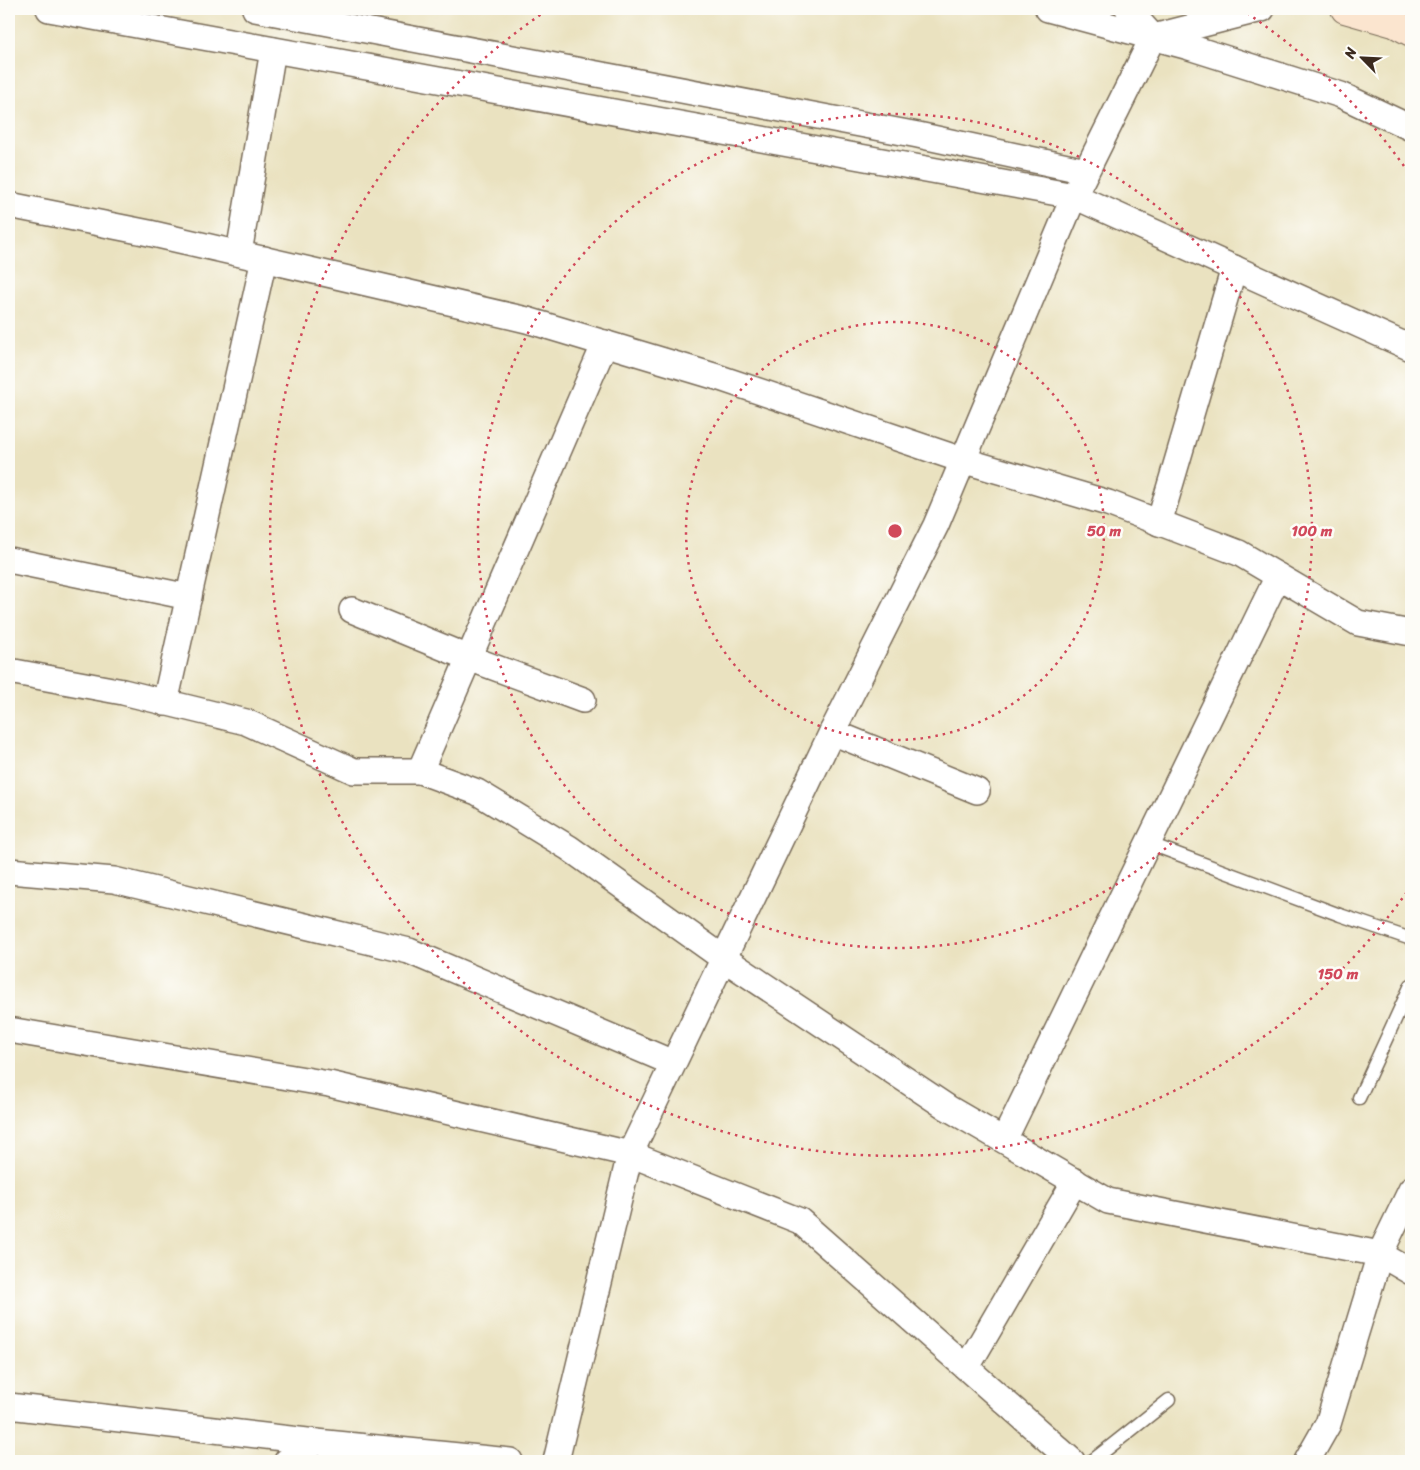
<svg xmlns="http://www.w3.org/2000/svg" width="1420" height="1470" viewBox="0 0 1420 1470" font-family="Sriracha,sans-serif">
	<rect width="100%" height="100%" fill="#fdfcf7"/>
	<filter id="ink" filterUnits="userSpaceOnUse"><feTurbulence type="fractalNoise" baseFrequency=".02" numOctaves="2"/><feDisplacementMap in="SourceGraphic" scale="10" xChannelSelector="R" yChannelSelector="G"/><feConvolveMatrix kernelMatrix="1 2 1 2 8 2 1 2 1" color-interpolation-filters="sRGB"/></filter>
	<filter id="wash" filterUnits="userSpaceOnUse"><feTurbulence type="fractalNoise" baseFrequency=".0096" numOctaves="4" result="noise"/><feDisplacementMap in="SourceGraphic" scale="20" xChannelSelector="R" yChannelSelector="G"/><feGaussianBlur stdDeviation="1.12" result="paint"/><feColorMatrix in="noise" values="0 0 0 0 0 0 0 0 0 0 0 0 0 0 0 0 0 1.4 0 .05"/><feComposite in="paint" operator="in"/></filter>
	<g filter="url(#wash)">
		<rect width="100%" height="100%" fill="#eae2c0"/>
	</g>
	<g filter="url(#ink)">
		<g fill="none" stroke-linecap="round" stroke-linejoin="round">
			<!-- lane casing -->
			<g stroke="#786a57" stroke-width="15">
				<g id="lane">
					<polyline points="1148,843 1340,915 1411,939"/>
					<polyline points="1359,1098 1411,985"/>
					<polyline points="1092,1461 1169,1400"/>
				</g>
			</g>
			<!-- street casing -->
			<g stroke="#786a57" stroke-width="28">
				<g id="street">
					<polyline points="49,9 1074,196 1411,348"/>
					<polyline points="255,9 918,135 1086,171"/>
					<polyline points="1048,9 1189,47 1341,95 1411,128"/>
					<polyline points="1153,37 1262,9"/>
					<polyline points="9,205 149,233 527,320 717,377 962,460 1108,503 1239,553 1358,623 1411,633"/>
					<polyline points="239,253 273,50"/>
					<polyline points="1159,523 1234,268"/>
					<polyline points="9,560 189,597"/>
					<polyline points="352,610 469,658 583,700"/>
					<polyline points="9,671 123,692 246,722 354,771 420,771 477,792 569,848 723,958 948,1108 1108,1201 1380,1254 1411,1272"/>
					<polyline points="165,703 264,259"/>
					<polyline points="832,732 977,791"/>
					<polyline points="420,771 605,343"/>
					<polyline points="9,871 114,880 409,951 673,1063"/>
					<polyline points="9,1030 329,1084 630,1154 800,1221 1072,1461"/>
					<polyline points="1004,1140 1278,576"/>
					<polyline points="967,1367 1075,1181"/>
					<polyline points="9,1406 316,1442 510,1461"/>
					<polyline points="287,1461 316,1442"/>
					<polyline points="556,1461 630,1154 832,732 936,525 1074,196 1153,37 1128,9"/>
					<polyline points="1307,1461 1328,1424 1380,1254 1411,1190"/>
				</g>
			</g>
			<!-- secondary casing -->
			<g stroke="#786a57" stroke-width="30">
				<polyline id="secondary" points="1345,9 1394,23 1411,32"/>
			</g>
			<!-- lane -->
			<use href="#lane" stroke="#fff" stroke-width="12"/>
			<!-- street -->
			<use href="#street" stroke="#fff" stroke-width="25"/>
			<!-- secondary -->
			<use href="#secondary" stroke="#fbe5cf" stroke-width="28"/>
		</g>
	</g>
	<!-- distance rings -->
	<g fill="none" stroke="#d1495b" stroke-width="2.5" stroke-dasharray="2.5 5">
		<circle cx="895" cy="531" r="209"/>
		<circle cx="895" cy="531" r="417"/>
		<path d="M1411 886A626 626 0 1 1 549 9M1241 9A626 626 0 0 1 1411 176"/>
	</g>
	<circle cx="895" cy="531" r="8" fill="#d1495b" stroke="#fdfcf7" stroke-width="2.5"/>
	<g font-size="15" text-anchor="middle" font-weight="bold" fill="#d1495b" stroke="#fdfcf7" stroke-width="5" stroke-linejoin="round" paint-order="stroke">
		<text x="1104" y="536">50 m</text>
		<text x="1312" y="536">100 m</text>
		<text x="1338" y="979">150 m</text>
	</g>
	<!-- margin -->
	<rect width="1420" height="1470" fill="none" stroke="#fdfcf7" stroke-width="30"/>
	<!-- north arrow -->
	<g transform="translate(1362 58) rotate(294)" stroke="#fdfcf7" stroke-width="4" paint-order="stroke">
	<path d="M0-4L9 19L0 12L-9 19Z" fill="#3b2a1e"/>
	<text y="-8" font-size="14" font-weight="bold" text-anchor="middle" fill="#3b2a1e">N</text>
	</g>
</svg>
